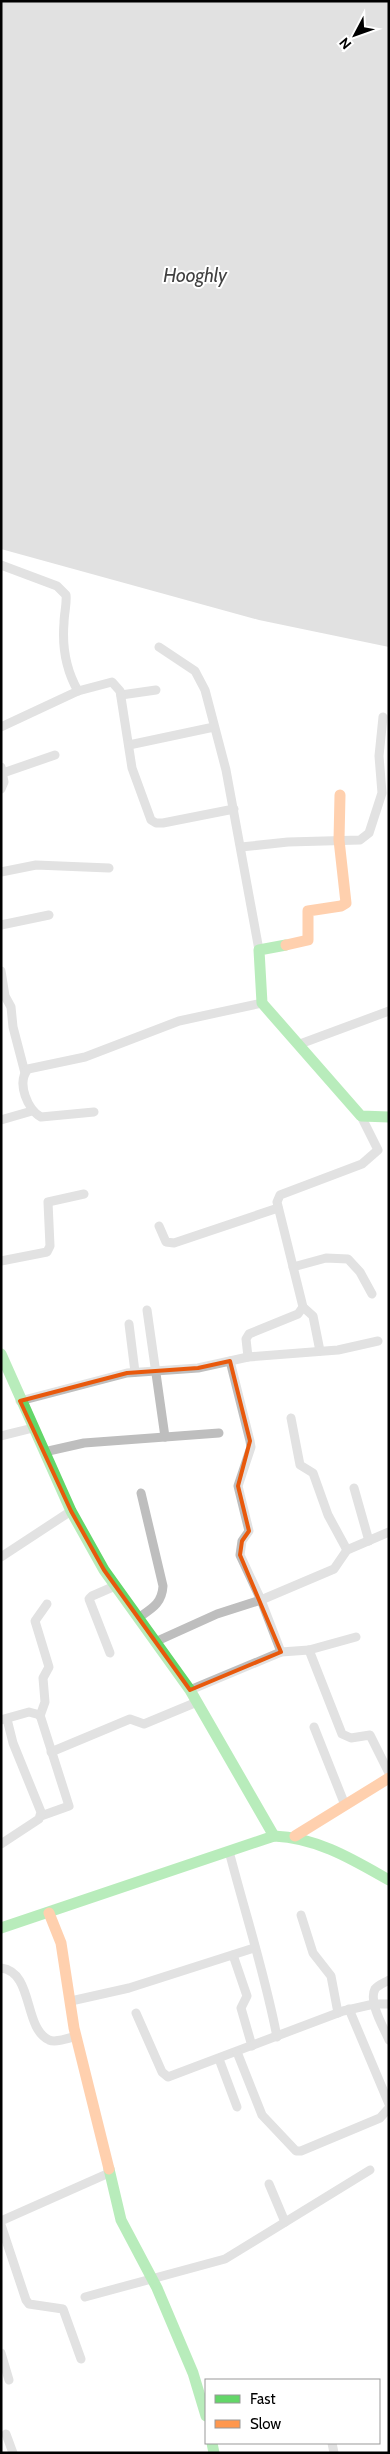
<svg xmlns="http://www.w3.org/2000/svg" width="390" height="2454" viewBox="0 0 390 2454" font-family="Cabin,sans-serif">
	<rect width="100%" height="100%" fill="#fff"/>
	<!-- water -->
	<polygon fill="#bcbcbc" points="1,1 389,1 389,647 259,620 1,549"/>
	<g fill="none" stroke-linecap="round" stroke-linejoin="round">
		<!-- street -->
		<g stroke="#bebebe" stroke-width="9">
			<path d="M1,565L57,586L66,595C67,604 64,614 64,623C62,647 66,670 78,691"/>
			<polyline points="159,647 195,671 205,690 226,770 259,950"/>
			<polyline points="121,695 156,690"/>
			<polyline points="1,727 78,691 112,682 120,691 132,768 151,820 156,823 163,823 234,809"/>
			<polyline points="129,745 214,727"/>
			<polyline points="1,767 4,782 1,789"/>
			<polyline points="3,773 55,755"/>
			<polyline points="241,847 288,842 360,840 369,833 382,793 379,756 383,717"/>
			<polyline points="1,872 36,865 109,868"/>
			<polyline points="1,925 49,915"/>
			<polyline points="1,971 5,996 11,1007 13,1027 25,1073"/>
			<polyline points="300,1044 389,1011"/>
			<path d="M94,1112L41,1117C28,1110 16,1083 28,1069L85,1057L179,1021L262,1003"/>
			<polyline points="1,1120 32,1111"/>
			<polyline points="159,1226 166,1242 174,1243 278,1208"/>
			<polyline points="1,1261 47,1252 50,1246 48,1202 84,1194"/>
			<polyline points="293,1267 326,1258 348,1259 360,1272 372,1294"/>
			<polyline points="303,1307 313,1316 320,1351"/>
			<polyline points="147,1310 165,1437"/>
			<polyline points="129,1324 135,1372"/>
			<polyline points="248,1357 246,1339 249,1334 298,1314 303,1307 277,1202 280,1195 362,1164 378,1150 361,1116"/>
			<polyline points="230,1361 250,1441 251,1447 238,1486 249,1531 242,1541 240,1555 261,1600 281,1652"/>
			<polyline points="20,1401 127,1373 198,1368 248,1357 338,1350 378,1341"/>
			<polyline points="291,1418 300,1465 313,1473 328,1515 347,1550"/>
			<polyline points="1,1436 33,1428"/>
			<polyline points="44,1452 84,1443 219,1433"/>
			<polyline points="354,1488 369,1541"/>
			<polyline points="1,1557 71,1511"/>
			<path d="M138,1618C151,1609 162,1604 163,1586L141,1493"/>
			<polyline points="155,1642 217,1614 261,1600 334,1569 347,1550 389,1532"/>
			<polyline points="309,1650 342,1734 351,1738 370,1735 389,1773"/>
			<polyline points="110,1653 89,1599 92,1596 115,1586"/>
			<polyline points="190,1690 281,1652 309,1650 356,1637"/>
			<polyline points="40,1716 45,1702 43,1678 49,1667 35,1621 47,1604"/>
			<polyline points="1,1720 29,1712 40,1715 69,1806 41,1816"/>
			<polyline points="314,1727 345,1805"/>
			<polyline points="51,1752 130,1719 144,1724 197,1702"/>
			<polyline points="1,1844 39,1819 41,1812 13,1743 7,1719"/>
			<path d="M229,1851C245,1913 265,1974 277,2037"/>
			<polyline points="301,1915 313,1953 331,1976 338,2013"/>
			<polyline points="233,1955 247,1996 241,2008 252,2046"/>
			<path d="M1,1968C34,1972 23,2028 49,2040C56,2043 69,2038 76,2036"/>
			<path d="M389,1980C384,1983 378,1985 375,1989C368,2002 384,2028 389,2040"/>
			<polyline points="71,2001 129,1988 254,1948"/>
			<polyline points="349,2009 389,2104"/>
			<polyline points="136,2013 162,2072 168,2077 343,2011 374,2004 389,2004"/>
			<polyline points="237,2052 262,2115 296,2151 301,2151 380,2118 389,2108"/>
			<polyline points="219,2059 237,2107"/>
			<polyline points="269,2184 285,2222"/>
			<polyline points="1,2221 109,2173"/>
			<polyline points="1,2225 26,2300 29,2304 63,2309 81,2359"/>
			<polyline points="85,2297 225,2259 370,2170"/>
			<polyline points="1,2353 9,2380"/>
			<polyline points="6,2434 13,2453"/>
			<polyline points="332,2443 334,2453"/>
		</g>
		<!-- fast -->
		<g stroke="#63d668" stroke-width="11">
			<polyline points="286,945 259,950 262,1003 361,1116 389,1117"/>
			<polyline points="1,1354 71,1511 104,1570 190,1690 274,1836"/>
			<path d="M1,1928L274,1836C318,1838 352,1859 389,1880"/>
			<polyline points="109,2169 121,2220 157,2288 193,2373 206,2416"/>
			<polyline points="212,2443 214,2453"/>
		</g>
		<!-- slow -->
		<g stroke="#ff974d" stroke-width="11">
			<polyline points="286,945 308,940 308,911 341,906 346,903 339,840 340,795"/>
			<polyline points="295,1836 389,1778"/>
			<polyline points="49,1913 61,1943 74,2028 109,2169"/>
		</g>
	</g>
	<!-- marked area -->
	<path d="M0 0H390V2454H0ZM230,1361L250,1441L238,1486L249,1531L242,1541L240,1555L281,1652L190,1690L104,1570L71,1511L20,1401L127,1373L198,1368Z" fill="#fff" fill-opacity=".55" fill-rule="evenodd"/>
	<path fill="none" stroke="#e8590c" stroke-width="4" stroke-linejoin="round" d="M230,1361L250,1441L238,1486L249,1531L242,1541L240,1555L281,1652L190,1690L104,1570L71,1511L20,1401L127,1373L198,1368Z"/>
	<g text-anchor="middle" dominant-baseline="central" stroke-width="4" stroke-linejoin="round" paint-order="stroke">
		<!-- water labels -->
		<g font-size="19" font-style="italic" fill="#414141" stroke="#fff">
			<text x="195" y="275">Hooghly</text>
		</g>
	</g>
	<!-- border -->
	<rect width="390" height="2454" fill="none" stroke="#000000" stroke-width="5"/>
	<!-- legend -->
	<rect x="205" y="2379" width="175" height="65" fill="#ffffff" stroke="#999999"/>
	<rect x="215" y="2395" width="25" height="8" fill="#63d668" stroke="#999999"/>
	<text x="250" y="2404" font-size="15" fill="#000000">Fast</text>
	<rect x="215" y="2420" width="25" height="8" fill="#ff974d" stroke="#999999"/>
	<text x="250" y="2429" font-size="15" fill="#000000">Slow</text>
	<!-- north arrow -->
	<g transform="translate(355 35) rotate(229)" stroke="#ffffff" stroke-width="4" paint-order="stroke">
	<path d="M0-4L9 19L0 12L-9 19Z" fill="#000000"/>
	<text y="-8" font-size="14" font-weight="bold" text-anchor="middle" fill="#000000">N</text>
	</g>
</svg>
